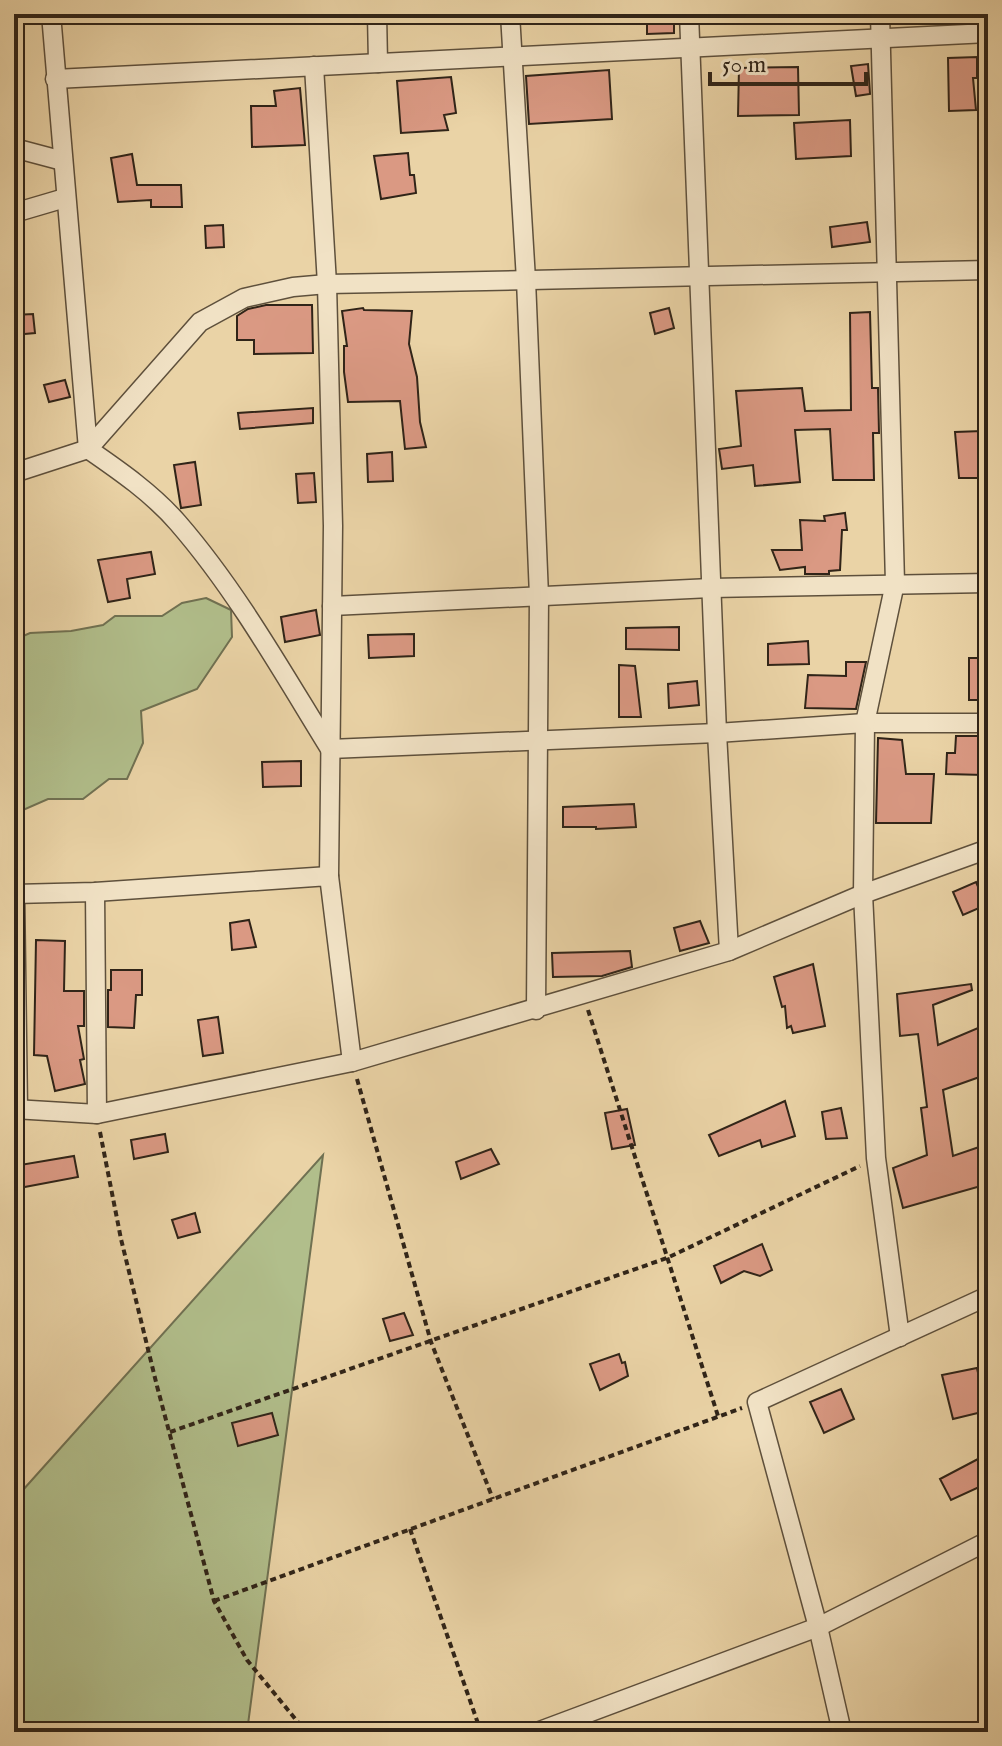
<svg xmlns="http://www.w3.org/2000/svg" width="1002" height="1746" viewBox="0 0 1002 1746" font-family="'IM FELL English',serif">
	<rect width="100%" height="100%" fill="#ead3a6"/>
	<filter id="stains"><feTurbulence type="fractalNoise" baseFrequency=".0025" numOctaves="4"/><feColorMatrix values="0 0 0 0 .2 0 0 0 0 .09 0 0 0 0 .02 0 0 0 .5 -.17"/></filter>
	<radialGradient id="worn" r=".72"><stop offset=".6" stop-color="#630" stop-opacity="0"/><stop offset="1" stop-color="#630" stop-opacity=".3"/></radialGradient>
	<!-- green -->
	<g fill="#b1be8b" stroke="#707152" stroke-width="2">
		<polygon points="206,598 231,610 232,637 197,689 141,711 143,743 127,779 109,779 83,799 48,799 14,814 14,640 30,633 71,631 103,625 115,616 162,616 182,603"/>
		<polygon points="323,1155 247,1732 14,1732 14,1500"/>
	</g>
	<!-- building -->
	<g fill="#da9983" stroke="#302418" stroke-width="2">
		<polygon points="647,18 674,18 674,33 647,34"/>
		<polygon points="977,57 977,78 973,78 976,110 949,111 948,58"/>
		<polygon points="868,64 870,94 856,96 851,66"/>
		<polygon points="798,67 799,115 738,116 739,68"/>
		<polygon points="609,70 612,119 529,124 526,76"/>
		<polygon points="451,77 456,113 444,115 448,130 401,133 397,81"/>
		<polygon points="300,88 305,145 252,147 251,106 276,106 274,91"/>
		<polygon points="850,120 851,156 796,159 794,123"/>
		<polygon points="408,153 410,175 414,175 416,193 381,199 374,156"/>
		<polygon points="132,154 137,185 181,185 182,207 151,207 151,200 118,202 111,158"/>
		<polygon points="867,222 870,242 832,247 830,227"/>
		<polygon points="223,225 224,247 206,248 205,226"/>
		<polygon points="266,305 312,305 313,353 254,354 254,340 237,340 237,316 248,309"/>
		<polygon points="363,308 364,310 412,311 409,344 417,377 420,422 426,447 405,449 400,401 348,402 344,372 344,346 347,346 342,311"/>
		<polygon points="669,308 674,328 655,334 650,313"/>
		<polygon points="870,312 872,388 878,388 879,433 873,433 874,480 833,480 830,429 795,430 800,482 755,486 753,465 722,469 719,449 741,446 736,391 802,388 805,411 851,410 850,313"/>
		<polygon points="33,314 35,333 14,335 14,315"/>
		<polygon points="65,380 70,397 49,402 44,385"/>
		<polygon points="313,408 313,423 240,429 238,413"/>
		<polygon points="982,431 985,478 959,478 955,432"/>
		<polygon points="392,452 393,481 368,482 367,454"/>
		<polygon points="195,462 201,505 181,508 174,465"/>
		<polygon points="314,473 316,502 298,503 296,474"/>
		<polygon points="845,513 847,530 842,530 840,570 829,571 829,574 805,574 805,567 780,570 772,550 802,550 800,520 825,521 824,516"/>
		<polygon points="151,552 155,574 127,579 130,598 108,602 98,560"/>
		<polygon points="316,610 320,635 285,642 281,617"/>
		<polygon points="679,627 679,650 626,649 626,628"/>
		<polygon points="414,634 414,656 369,658 368,635"/>
		<polygon points="808,641 809,664 768,665 768,644"/>
		<rect x="969" y="658" width="19" height="42"/>
		<polygon points="846,662 866,662 856,709 805,708 808,675 846,676"/>
		<polygon points="619,665 635,666 641,717 619,717"/>
		<polygon points="697,681 699,705 669,708 668,684"/>
		<polygon points="956,736 982,736 984,775 946,774 947,753 955,753"/>
		<polygon points="878,738 902,740 906,774 934,774 931,823 876,823"/>
		<polygon points="301,761 301,786 263,787 262,762"/>
		<polygon points="634,804 636,827 596,829 596,827 563,827 563,807"/>
		<polygon points="976,882 986,905 963,915 953,892"/>
		<polygon points="249,920 256,947 232,950 230,923"/>
		<polygon points="700,921 709,943 680,951 674,928"/>
		<polygon points="36,940 65,941 64,991 84,991 84,1026 78,1026 84,1059 80,1060 85,1084 55,1091 47,1056 34,1055"/>
		<polygon points="630,951 632,967 602,976 553,977 552,953"/>
		<polygon points="813,964 825,1026 793,1033 791,1026 787,1028 785,1006 782,1007 774,977"/>
		<polygon points="111,970 142,970 142,995 136,995 134,1028 108,1027 108,990 111,990"/>
		<polygon points="971,984 972,990 933,1005 938,1045 978,1028 988,1047 988,1074 943,1090 953,1156 988,1144 988,1184 903,1208 893,1168 927,1155 921,1108 927,1107 918,1034 900,1036 897,994"/>
		<polygon points="218,1017 223,1053 203,1056 198,1020"/>
		<polygon points="785,1101 795,1136 762,1147 760,1140 719,1156 709,1135"/>
		<polygon points="841,1108 847,1138 826,1139 822,1112"/>
		<polygon points="627,1109 635,1145 612,1149 605,1113"/>
		<polygon points="165,1134 168,1152 134,1159 131,1140"/>
		<polygon points="491,1149 499,1164 461,1179 456,1162"/>
		<polygon points="74,1156 78,1177 14,1189 14,1166"/>
		<polygon points="195,1213 200,1232 178,1238 172,1220"/>
		<polygon points="762,1244 772,1270 760,1276 744,1271 721,1283 714,1266"/>
		<polygon points="404,1313 413,1335 390,1341 383,1319"/>
		<polygon points="619,1354 622,1363 625,1362 628,1376 600,1390 590,1364"/>
		<polygon points="977,1368 986,1411 953,1419 942,1375"/>
		<polygon points="841,1389 854,1419 824,1433 810,1402"/>
		<polygon points="272,1413 278,1435 238,1446 232,1423"/>
		<polygon points="978,1459 988,1483 951,1500 940,1479"/>
	</g>
	<g fill="none" stroke-linecap="round" stroke-linejoin="round">
		<!-- street casing -->
		<g stroke="#5e503c" stroke-width="21">
			<g id="street">
				<path d="M51,14L88,449C120,471 153,494 178,523C237,591 283,673 330,749L717,733L865,723H988"/>
				<polyline points="377,14 378,63"/>
				<polyline points="510,14 526,280 539,596 536,1010"/>
				<polyline points="689,14 717,733 729,951"/>
				<polyline points="880,14 895,583 865,723 863,894 876,1158 900,1337"/>
				<polyline points="314,66 327,284 333,526 329,876"/>
				<polyline points="55,79 988,33"/>
				<polyline points="14,148 63,161"/>
				<polyline points="14,213 65,198"/>
				<polyline points="14,473 88,449 200,322 244,298 293,287 327,284 436,282 988,270"/>
				<polyline points="332,606 711,588 988,583"/>
				<polyline points="95,892 97,1114"/>
				<polyline points="14,894 95,892 329,876 352,1062"/>
				<polyline points="15,894 18,1109"/>
				<polyline points="14,1109 97,1114 352,1062 729,951 863,894 988,849"/>
				<polyline points="537,1732 818,1627 988,1541"/>
				<polyline points="842,1732 818,1627 757,1402 988,1296"/>
			</g>
		</g>
		<!-- path -->
		<g stroke="#302418" stroke-width="4" stroke-dasharray="6 4" stroke-linecap="butt">
			<polyline points="588,1010 718,1416"/>
			<polyline points="357,1079 431,1342 493,1499"/>
			<polyline points="100,1132 121,1239 157,1386 214,1601 247,1660 306,1732"/>
			<polyline points="170,1432 667,1258 860,1166"/>
			<polyline points="410,1529 481,1732"/>
			<polyline points="214,1601 742,1408"/>
		</g>
		<!-- street -->
		<use href="#street" stroke="#f1e2c5" stroke-width="18"/>
	</g>
	<!-- margin -->
	<rect width="1002" height="1746" fill="none" stroke="#ead3a6" stroke-width="48"/>
	<rect x="16" y="16" width="970" height="1714" fill="none" stroke="#302418" stroke-width="4"/>
	<rect x="24" y="24" width="954" height="1698" fill="none" stroke="#302418" stroke-width="2"/>
	<!-- scale -->
	<path d="M710 72v12h156v-12" fill="none" stroke="#302418" stroke-width="4"/>
	<text x="722" y="72" font-size="24" fill="#302418" stroke="#f1e2c5" stroke-width="6" paint-order="stroke">50 m</text>
	<rect width="100%" height="100%" filter="url(#stains)"/>
	<rect width="100%" height="100%" fill="url(#worn)"/>
</svg>
